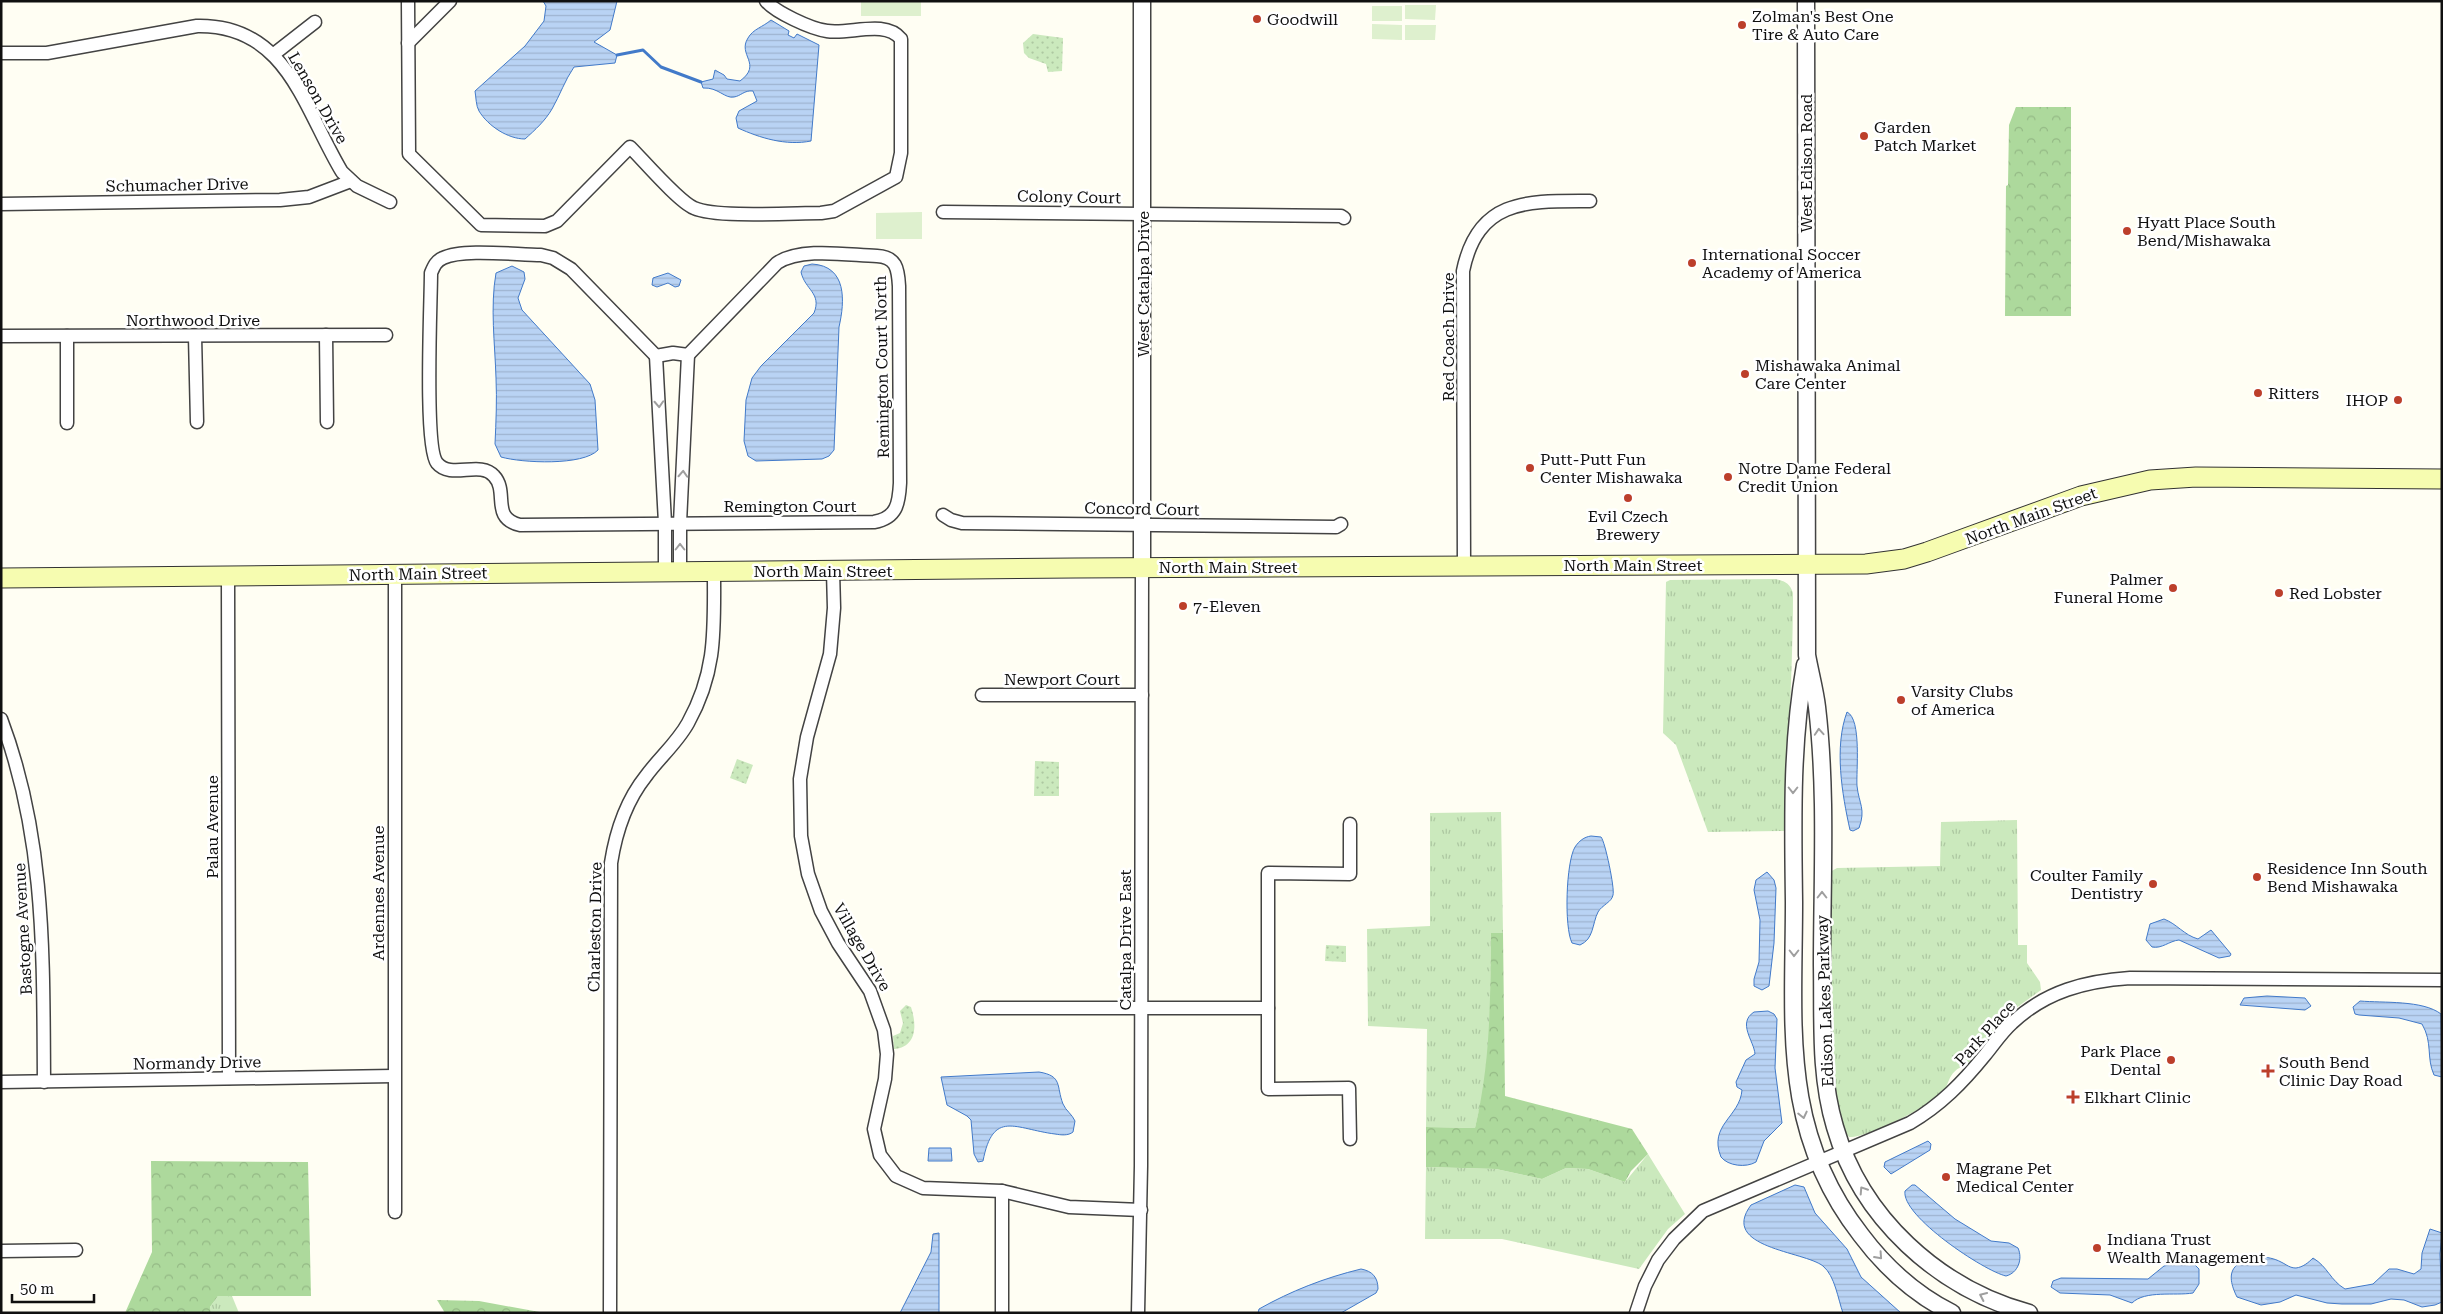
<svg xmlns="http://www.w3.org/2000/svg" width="2443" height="1314" viewBox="0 0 2443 1314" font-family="'Roboto Serif',serif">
	<defs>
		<pattern id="grass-tufts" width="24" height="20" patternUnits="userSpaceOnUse" patternTransform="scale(1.25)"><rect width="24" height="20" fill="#cbe9bd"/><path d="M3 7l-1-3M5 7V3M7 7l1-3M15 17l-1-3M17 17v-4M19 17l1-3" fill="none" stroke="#adc7a1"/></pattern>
		<pattern id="forest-crowns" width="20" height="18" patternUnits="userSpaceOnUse" patternTransform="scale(1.25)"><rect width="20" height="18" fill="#add99c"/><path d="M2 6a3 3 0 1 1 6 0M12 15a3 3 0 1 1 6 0" fill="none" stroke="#94b985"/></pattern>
		<pattern id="park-dots" width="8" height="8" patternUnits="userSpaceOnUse" patternTransform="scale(1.25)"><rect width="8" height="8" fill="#cbe9bd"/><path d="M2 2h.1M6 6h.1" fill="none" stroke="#adc7a1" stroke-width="1.8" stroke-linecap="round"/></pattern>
		<pattern id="water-rules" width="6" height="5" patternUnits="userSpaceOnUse" patternTransform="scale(1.25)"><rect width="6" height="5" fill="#b9d3f4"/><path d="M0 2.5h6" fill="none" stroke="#9eb4d0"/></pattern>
	</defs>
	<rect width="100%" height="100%" fill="#fffef3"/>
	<!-- grass -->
	<g fill="url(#grass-tufts)">
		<path d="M1775,579C1785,581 1790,583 1793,593C1793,672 1787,751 1786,831L1708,832L1676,745L1663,733L1666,582L1670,580Z"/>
		<polygon points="1501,812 1503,933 1491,933 1490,1038 1483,1093 1475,1128 1426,1127 1427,1029 1368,1026 1367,929 1430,926 1430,813"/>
		<path d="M2017,820L2018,945H2027V963L2040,982L2041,990L2016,1008L1969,1062C1962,1067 1956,1068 1951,1076C1947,1083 1947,1089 1940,1095C1927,1107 1865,1139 1849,1137C1823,1110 1831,917 1830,872L1837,868L1940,866L1941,822Z"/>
		<polygon points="1648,1154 1685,1214 1668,1229 1639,1269 1502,1239 1425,1239 1426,1167 1496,1169 1542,1179 1566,1168 1588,1169 1625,1182"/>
		<polygon points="218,1296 232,1296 239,1313 211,1313 210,1307"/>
	</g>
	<!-- forest -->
	<g fill="url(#forest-crowns)">
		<polygon points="2016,107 2071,107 2071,316 2005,316 2006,186 2008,185 2009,125"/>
		<path d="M1491,933H1503L1505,1096L1632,1129L1648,1154L1631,1171L1625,1182L1588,1169L1566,1168L1542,1179L1496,1169L1426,1167V1127L1475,1128C1491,1060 1490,1002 1491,933Z"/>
		<polygon points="151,1161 308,1162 311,1296 218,1296 210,1307 211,1313 125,1313 152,1252"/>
		<polygon points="437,1300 479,1301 545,1313 445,1313"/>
	</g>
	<!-- park -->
	<g fill="url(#park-dots)">
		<polygon points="1033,34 1063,38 1062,71 1048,72 1046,64 1029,58 1024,53 1023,43"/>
		<polygon points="737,759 753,765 746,784 730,778"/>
		<polygon points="1035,761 1059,762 1059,796 1034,796"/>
		<polygon points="1326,945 1346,946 1346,962 1325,961"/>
		<path d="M906,1005L911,1007C917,1025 917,1047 894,1049L893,1036L900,1033L903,1023L900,1011Z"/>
	</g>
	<!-- pitch -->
	<g fill="#def0ce">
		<rect x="861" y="1" width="60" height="15"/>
		<polygon points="1405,5 1436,5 1435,20 1405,19"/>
		<rect x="1372" y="6" width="30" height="15"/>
		<polygon points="1372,24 1402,25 1402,40 1372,39"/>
		<polygon points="1405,25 1436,25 1435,40 1405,40"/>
		<polygon points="922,212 922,239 876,239 876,213"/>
	</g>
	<!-- water -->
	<g fill="url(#water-rules)" stroke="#427ac9">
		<path d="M543,1H617L610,30L594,42L617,55L615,63L574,67C565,80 560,95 552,109C545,121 535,130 525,139C508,139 488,126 479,111C476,106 476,97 475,91L525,46L544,21L546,6Z"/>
		<path d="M771,20L789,31L788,35L794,38L797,34L819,45L811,141C786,146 760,138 738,128L736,118L739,111L757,101L753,91C744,90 741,96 734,97C725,99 718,87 703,88L701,82L713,79L715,70L724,75L727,79L740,81C763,64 737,55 748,38C753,29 763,27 771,20Z"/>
		<path d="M812,264C847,266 845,301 839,327L834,450L829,456L822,459L756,461L748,456L744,441L746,400L752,378L761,366L814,313C822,293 805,290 801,272L804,266Z"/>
		<path d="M512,266L524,272L525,279L518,298L522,310L590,384L595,400L598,450C583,466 522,463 501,457L495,444C496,422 497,400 496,378C495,344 490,307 496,273Z"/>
		<polygon points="668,273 681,280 679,286 675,287 668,283 657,287 652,285 653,278"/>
		<path d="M1847,712C1862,719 1856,772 1857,786C1859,804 1866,809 1859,828L1853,831L1850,830C1842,794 1834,747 1847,712Z"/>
		<path d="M1591,836L1601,837C1605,841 1615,889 1613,895C1612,902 1602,905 1598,912C1592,924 1594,939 1580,945L1572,943C1564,927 1566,862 1575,847C1579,841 1584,837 1591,836Z"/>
		<polygon points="1767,872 1774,880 1776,888 1774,943 1769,986 1762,990 1754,986 1754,979 1759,962 1760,920 1754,890 1756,880"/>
		<path d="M2164,919C2177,924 2184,935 2198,939L2211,930L2231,954L2230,956L2219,958L2179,940C2169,941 2162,949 2152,947L2146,940L2150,924Z"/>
		<polygon points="2267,996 2305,998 2311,1006 2305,1010 2240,1005 2244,998"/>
		<path d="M2360,1001C2383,1003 2423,1000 2441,1014L2442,1077L2434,1075C2426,1057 2433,1043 2422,1024L2399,1018L2359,1015L2355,1014L2353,1007Z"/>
		<path d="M1768,1011L1774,1014L1777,1019L1775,1068L1782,1123L1764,1141L1756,1162C1746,1168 1728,1166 1721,1157C1708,1125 1740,1117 1742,1090L1737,1087L1736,1082L1746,1060L1755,1054C1754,1041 1737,1023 1754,1012Z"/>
		<path d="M1039,1072C1063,1076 1056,1086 1063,1104C1066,1111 1072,1114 1075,1121L1073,1132C1068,1136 1061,1135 1055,1134C1015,1129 993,1109 983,1161L978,1162L974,1154L971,1120L967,1116L947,1105L941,1077Z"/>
		<polygon points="1928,1141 1931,1144 1930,1150 1891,1174 1884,1167 1885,1162"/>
		<polygon points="951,1148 952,1161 928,1161 929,1148"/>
		<path d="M1795,1185L1804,1187L1815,1213L1847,1249L1861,1277L1901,1313H1843C1838,1299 1835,1276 1823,1266C1804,1251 1719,1248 1751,1205Z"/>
		<path d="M1912,1185H1915L1955,1219L1991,1241L2009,1243L2018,1248C2023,1259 2018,1273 2006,1276C1984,1271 1901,1216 1905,1191Z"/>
		<path d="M2430,1229L2442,1233L2440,1254L2442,1302L2435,1305L2422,1307L2404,1300L2391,1299L2371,1304H2342L2327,1303L2296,1295L2280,1302L2261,1305L2237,1297C2232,1287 2227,1273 2237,1265C2249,1255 2268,1255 2281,1262C2287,1265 2290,1268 2296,1268C2303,1267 2308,1263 2313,1258C2328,1267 2330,1280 2345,1289L2373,1284L2389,1269H2397L2414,1274L2421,1269L2422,1253Z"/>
		<polygon points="939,1233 939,1313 900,1313 931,1252 933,1234"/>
		<path d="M2182,1262H2192L2199,1269V1284L2193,1293C2175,1296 2145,1290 2132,1303L2110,1295L2060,1293L2051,1287L2053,1281L2061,1278L2148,1279L2164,1266Z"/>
		<path d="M1361,1269C1372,1271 1378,1277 1378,1289L1376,1293L1341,1313H1258L1259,1309C1291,1291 1324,1278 1361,1269Z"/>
	</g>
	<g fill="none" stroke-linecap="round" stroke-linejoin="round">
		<!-- stream -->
		<polyline stroke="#427ac9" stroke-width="3" points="617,55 643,50 661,67 701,82"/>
		<!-- minor casing -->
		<g stroke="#434343" stroke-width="15">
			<g id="minor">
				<path d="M408,1L409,154L481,225L545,226L557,221L630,147C643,160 679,202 694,208C715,218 793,213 821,213L834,211L896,177L901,153V39C885,19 849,35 827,31C811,29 775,12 766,1"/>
				<polyline points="408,43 450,1"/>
				<path d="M1,53H47L197,26C287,24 304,109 342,172L357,186L390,202"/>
				<polyline points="274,54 315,22"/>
				<polyline points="1,204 280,200 309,197 351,181"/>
				<polyline points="943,212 1341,216 1344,218"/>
				<polyline points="326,335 327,422"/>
				<polyline points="1,336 386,335"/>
				<polyline points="67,336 67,423"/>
				<polyline points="195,336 197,422"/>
				<path d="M656,356L571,269L553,258L541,255C517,255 463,248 443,258C436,261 434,266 431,273C431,302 424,447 437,463C451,480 480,460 494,476C509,492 490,518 520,525L874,522C897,518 899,503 900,483L899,286C898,268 896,257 877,256C847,255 802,247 777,263L688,355"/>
				<polyline points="656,356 665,523 665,572"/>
				<polyline points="656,356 673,353 688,355"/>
				<polyline points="943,515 951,520 962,523 1336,527 1341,524"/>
				<path d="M1464,566L1463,271C1478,198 1528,201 1590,201"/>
				<polyline points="833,571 834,608 830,654 807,737 800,779 801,836 808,874 821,911 838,943 870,991 884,1030 887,1054 885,1079 874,1129 880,1155 896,1176 923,1188 1002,1191 1069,1207 1141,1210"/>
				<polyline points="680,572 680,523 688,355"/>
				<polyline points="228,576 229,1078"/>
				<polyline points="982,695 1142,695"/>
				<path d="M1,719C46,838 43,957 44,1082"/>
				<polyline points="981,1008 1268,1008"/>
				<polyline points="1,1082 394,1076"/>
				<polyline points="1350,1139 1349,1088 1268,1089 1268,873 1350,874 1350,824"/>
				<polyline points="1002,1191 1002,1313"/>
				<polyline points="395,1212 395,575"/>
				<polyline points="1,1251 76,1250"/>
				<path d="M610,1311L611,863C616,831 626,801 646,776C659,758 677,743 688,723C717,671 714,629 714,572"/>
				<polyline points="1138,1313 1141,1166 1142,567"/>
				<path d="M1636,1313L1645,1286L1658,1260L1674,1239L1703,1211L1910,1123C1941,1105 1963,1082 1985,1055C1994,1044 2002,1032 2012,1023C2046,991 2086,981 2130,978L2442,980"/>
			</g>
		</g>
		<!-- tertiary casing -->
		<g stroke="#434343" stroke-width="19">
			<g id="tertiary">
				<path d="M1806,1L1807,655C1810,672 1815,690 1817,707C1827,792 1822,880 1822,965C1823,1019 1819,1074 1835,1127C1861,1218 1938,1288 2029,1313"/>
				<polyline points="1142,567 1142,1"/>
				<path d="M1805,665C1791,744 1793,822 1794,902C1794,1026 1780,1131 1861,1235C1885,1267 1916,1295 1952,1313"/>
			</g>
		</g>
		<!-- secondary casing -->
		<g stroke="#323232" stroke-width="21">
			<polyline id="secondary" points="1,578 1075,568 1866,564 1904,559 1927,552 2081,496 2150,480 2196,477 2442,479"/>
		</g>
		<!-- minor -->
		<use href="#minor" stroke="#fff" stroke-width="12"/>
		<!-- tertiary -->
		<use href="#tertiary" stroke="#fff" stroke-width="16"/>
		<!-- secondary -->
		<use href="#secondary" stroke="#f6fcb0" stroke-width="19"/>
	</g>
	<!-- one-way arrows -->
	<defs><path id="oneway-chevron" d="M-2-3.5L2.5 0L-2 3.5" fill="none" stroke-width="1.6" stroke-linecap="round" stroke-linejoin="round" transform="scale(1.25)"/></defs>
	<g stroke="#9f9f9f">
		<use href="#oneway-chevron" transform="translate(659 404) rotate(87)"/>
		<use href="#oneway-chevron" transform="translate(683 474) rotate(-87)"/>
		<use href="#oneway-chevron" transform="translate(680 547) rotate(-90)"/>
		<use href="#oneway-chevron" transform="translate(1819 732) rotate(-94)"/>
		<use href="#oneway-chevron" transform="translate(1793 790) rotate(90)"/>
		<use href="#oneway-chevron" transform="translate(1822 895) rotate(-90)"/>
		<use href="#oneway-chevron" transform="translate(1794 953) rotate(90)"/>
		<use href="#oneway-chevron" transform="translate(1803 1115) rotate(77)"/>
		<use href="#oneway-chevron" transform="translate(1863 1190) rotate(-123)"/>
		<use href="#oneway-chevron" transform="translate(1879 1256) rotate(48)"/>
		<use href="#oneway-chevron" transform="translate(1983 1296) rotate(-155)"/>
	</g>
	<!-- markers -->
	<g fill="#bc3f2b" stroke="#fff" stroke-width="2">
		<circle cx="1257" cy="19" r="5"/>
		<circle cx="1742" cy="25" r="5"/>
		<circle cx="1864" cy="136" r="5"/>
		<circle cx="2127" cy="231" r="5"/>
		<circle cx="1692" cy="263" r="5"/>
		<circle cx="1745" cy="374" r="5"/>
		<circle cx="2258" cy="393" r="5"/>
		<circle cx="2398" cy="400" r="5"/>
		<circle cx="1530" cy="468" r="5"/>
		<circle cx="1728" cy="477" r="5"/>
		<circle cx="1628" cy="498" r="5"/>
		<circle cx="2173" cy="588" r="5"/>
		<circle cx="2279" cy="593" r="5"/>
		<circle cx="1183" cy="606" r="5"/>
		<circle cx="1901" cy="700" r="5"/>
		<circle cx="2257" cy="877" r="5"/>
		<circle cx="2153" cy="884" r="5"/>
		<circle cx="2171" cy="1060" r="5"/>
		<path d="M2265.5 1063.5h5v5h5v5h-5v5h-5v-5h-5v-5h5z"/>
		<path d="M2070.5 1089.5h5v5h5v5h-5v5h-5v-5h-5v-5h5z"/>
		<circle cx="1946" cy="1177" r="5"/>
		<circle cx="2097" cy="1248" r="5"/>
	</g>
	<g text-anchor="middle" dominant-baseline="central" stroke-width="5" stroke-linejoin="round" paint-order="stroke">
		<!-- poi labels -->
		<g font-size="16" fill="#101010" stroke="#fff" text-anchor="start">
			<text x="1752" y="16">Zolman's Best One<tspan x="1752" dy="18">Tire &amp; Auto Care</tspan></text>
			<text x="1267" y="19">Goodwill</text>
			<text x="1874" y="127">Garden<tspan x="1874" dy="18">Patch Market</tspan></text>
			<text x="2137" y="222">Hyatt Place South<tspan x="2137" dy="18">Bend/Mishawaka</tspan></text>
			<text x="1702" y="254">International Soccer<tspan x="1702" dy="18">Academy of America</tspan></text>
			<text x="1755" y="365">Mishawaka Animal<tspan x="1755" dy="18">Care Center</tspan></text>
			<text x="2268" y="393">Ritters</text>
			<text x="2388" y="400" text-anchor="end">IHOP</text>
			<text x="1540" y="459">Putt-Putt Fun<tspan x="1540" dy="18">Center Mishawaka</tspan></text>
			<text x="1738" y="468">Notre Dame Federal<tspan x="1738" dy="18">Credit Union</tspan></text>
			<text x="1628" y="516" text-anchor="middle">Evil Czech<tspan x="1628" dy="18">Brewery</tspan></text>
			<text x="2163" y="579" text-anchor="end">Palmer<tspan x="2163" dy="18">Funeral Home</tspan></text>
			<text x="2289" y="593">Red Lobster</text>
			<text x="1193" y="606">7-Eleven</text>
			<text x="1911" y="691">Varsity Clubs<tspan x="1911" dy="18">of America</tspan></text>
			<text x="2267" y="868">Residence Inn South<tspan x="2267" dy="18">Bend Mishawaka</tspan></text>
			<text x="2143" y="875" text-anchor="end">Coulter Family<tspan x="2143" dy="18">Dentistry</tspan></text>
			<text x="2161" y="1051" text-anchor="end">Park Place<tspan x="2161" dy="18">Dental</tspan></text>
			<text x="2279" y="1062">South Bend<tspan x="2279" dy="18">Clinic Day Road</tspan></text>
			<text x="2084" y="1097">Elkhart Clinic</text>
			<text x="1956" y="1168">Magrane Pet<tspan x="1956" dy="18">Medical Center</tspan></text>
			<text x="2107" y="1239">Indiana Trust<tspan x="2107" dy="18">Wealth Management</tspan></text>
		</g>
		<!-- street labels -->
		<g font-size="16" fill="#101010" stroke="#fff">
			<text transform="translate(318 98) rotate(60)">Lenson Drive</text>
			<text transform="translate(1806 163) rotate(-90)">West Edison Road</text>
			<text transform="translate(177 185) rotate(-1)">Schumacher Drive</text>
			<text transform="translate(1069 197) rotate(1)">Colony Court</text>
			<text transform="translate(1143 284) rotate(-90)">West Catalpa Drive</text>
			<text x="193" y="320">Northwood Drive</text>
			<text transform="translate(1448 337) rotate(-90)">Red Coach Drive</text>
			<text transform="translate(882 367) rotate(-91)">Remington Court North</text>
			<text x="790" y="506">Remington Court</text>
			<text transform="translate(1142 509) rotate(1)">Concord Court</text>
			<text transform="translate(2031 516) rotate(-20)">North Main Street</text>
			<text x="1633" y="565">North Main Street</text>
			<text x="1228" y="567">North Main Street</text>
			<text x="823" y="571">North Main Street</text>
			<text transform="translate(418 574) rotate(-1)">North Main Street</text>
			<text x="1062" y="679">Newport Court</text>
			<text transform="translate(212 827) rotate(-90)">Palau Avenue</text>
			<text transform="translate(378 893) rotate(-90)">Ardennes Avenue</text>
			<text transform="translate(595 927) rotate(-89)">Charleston Drive</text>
			<text transform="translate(23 929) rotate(-93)">Bastogne Avenue</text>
			<text transform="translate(1125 940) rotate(-90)">Catalpa Drive East</text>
			<text transform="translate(862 947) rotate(60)">Village Drive</text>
			<text transform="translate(1825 1001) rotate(-92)">Edison Lakes Parkway</text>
			<text transform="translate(1985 1033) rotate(-48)">Park Place</text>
			<text transform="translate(197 1063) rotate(-1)">Normandy Drive</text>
		</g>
	</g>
	<!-- border -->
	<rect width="2443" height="1314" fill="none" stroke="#101010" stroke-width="5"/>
	<!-- scale -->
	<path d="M12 1294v8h82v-8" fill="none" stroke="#101010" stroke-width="2.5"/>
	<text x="20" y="1294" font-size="15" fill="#101010" stroke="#ffffff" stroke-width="4" paint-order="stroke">50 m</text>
</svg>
